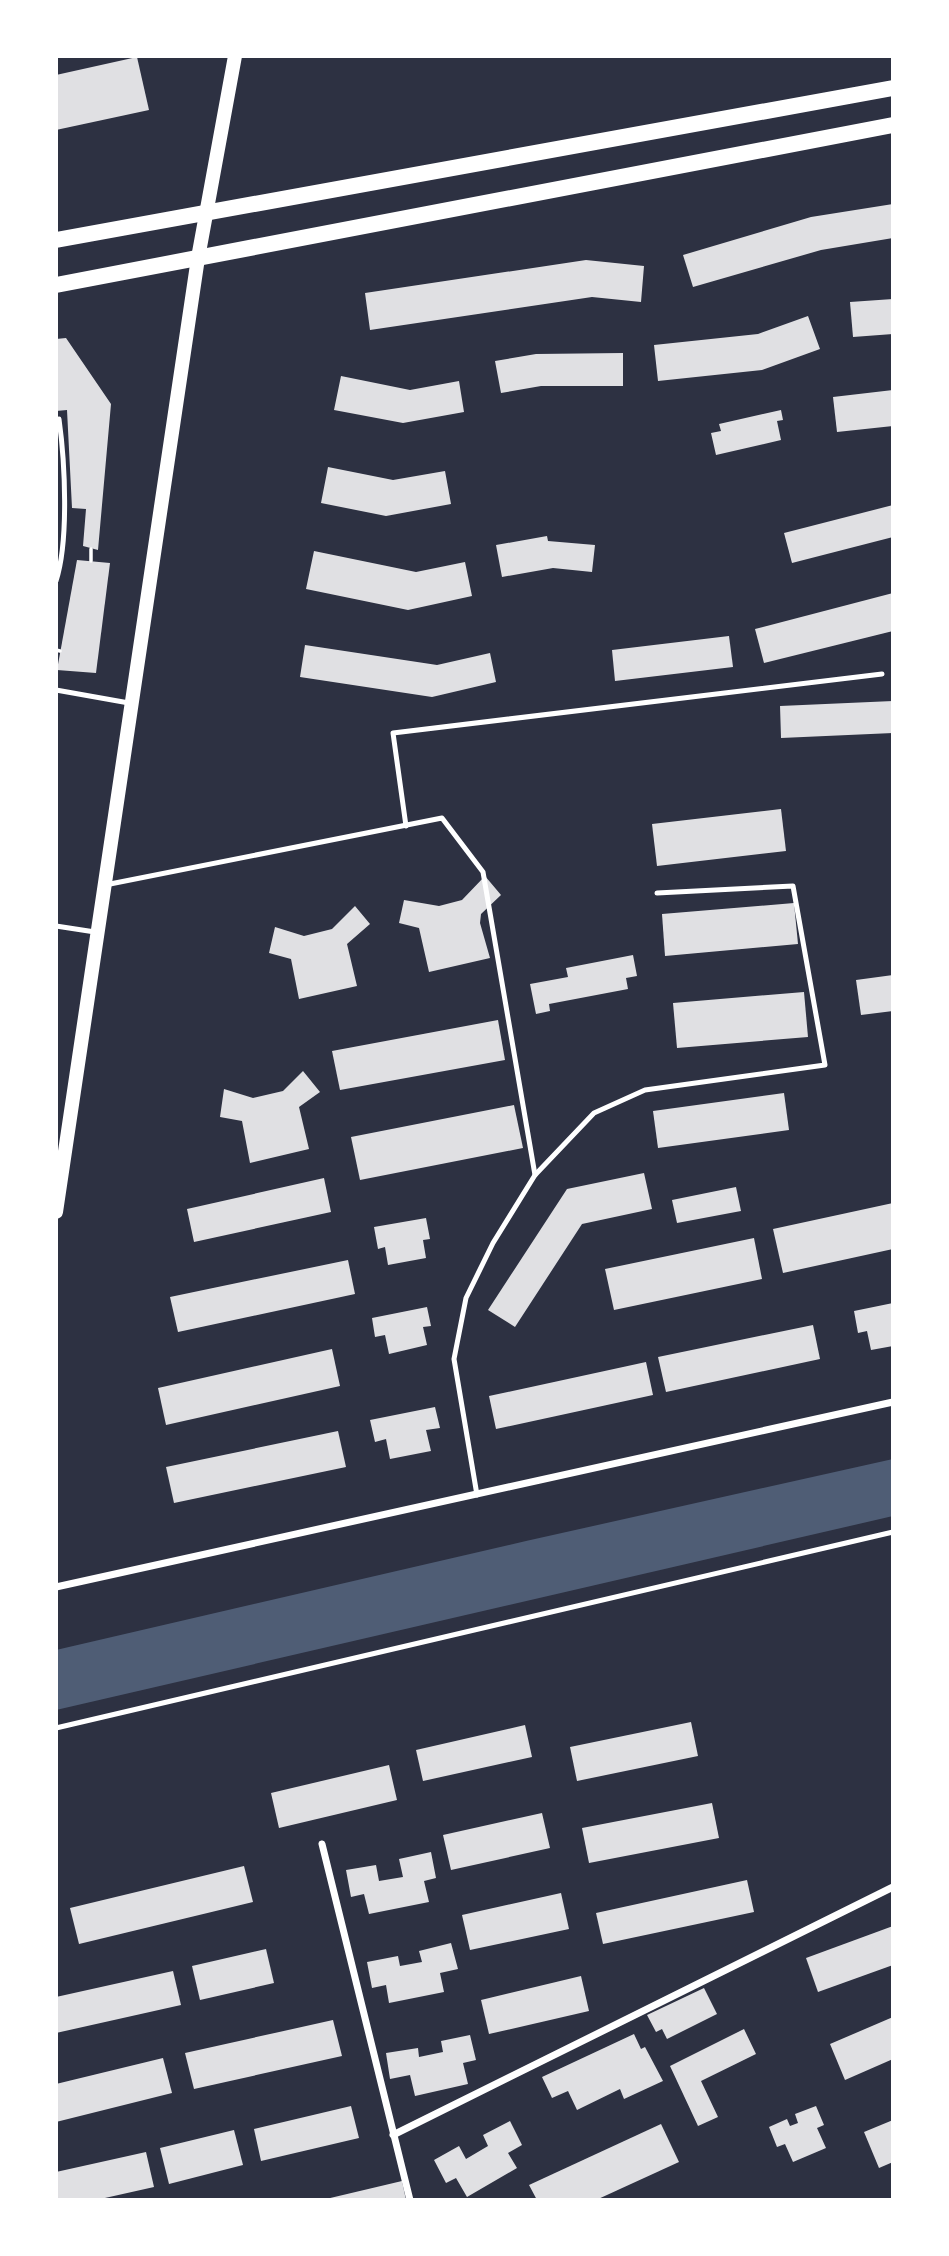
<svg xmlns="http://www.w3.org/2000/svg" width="949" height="2256" viewBox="0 0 949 2256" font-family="'Golos Text',sans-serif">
	<rect width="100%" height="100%" fill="#2d3142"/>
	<!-- water -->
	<polygon fill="#4f5d75" points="893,1459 893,1516 56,1710 56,1650 526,1541"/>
	<!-- building -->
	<g fill="#e0e0e3">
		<polygon points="137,57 149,110 56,130 56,75"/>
		<polygon points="893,204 893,238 821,250 693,287 683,255 811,217"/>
		<polygon points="586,260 644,266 641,302 592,297 370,330 365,293"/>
		<polygon points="893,299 893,334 853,337 850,302"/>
		<polygon points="808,316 820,349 762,370 658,381 654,345 758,334"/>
		<polygon points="66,338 111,404 98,550 83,546 86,509 72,508 67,410 56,411 56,339"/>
		<polygon points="623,353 623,386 541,386 501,393 495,361 536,354"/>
		<polygon points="341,376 410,390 459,381 464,412 403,423 334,410"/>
		<polygon points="893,390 893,426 837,432 833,397"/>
		<polygon points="781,410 783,420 777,421 781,440 716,455 711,433 721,431 719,424"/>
		<polygon points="328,467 393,480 445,471 451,504 386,516 321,503"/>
		<polygon points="893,505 893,537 792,563 784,533"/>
		<polygon points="547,536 548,541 595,545 592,572 553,568 502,577 496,545"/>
		<polygon points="314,551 416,572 465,562 472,596 408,610 306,589"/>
		<polygon points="77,560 110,563 96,673 57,670"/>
		<polygon points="893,593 893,631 764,663 755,629"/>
		<polygon points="729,636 733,667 615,681 612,650"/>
		<polygon points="305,645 437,665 490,653 496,682 432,697 300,677"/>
		<polygon points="893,701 893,733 781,738 780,706"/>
		<polygon points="781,809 786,851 657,866 652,824"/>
		<polygon points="485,876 501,895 481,914 480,923 490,958 429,972 419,928 399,923 404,900 439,906 462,900"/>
		<polygon points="794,903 798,944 665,956 662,914"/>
		<polygon points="355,906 370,924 347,944 357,986 299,999 291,959 269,953 275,927 304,936 332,929"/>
		<polygon points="633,955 637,976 626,978 628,989 549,1004 550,1011 536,1014 530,984 568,977 566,968"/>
		<polygon points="893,975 893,1011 861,1015 856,980"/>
		<polygon points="804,992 808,1037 677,1048 673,1003"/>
		<polygon points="498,1020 505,1060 340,1090 332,1051"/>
		<polygon points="303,1071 320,1092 299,1107 309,1149 250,1163 242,1121 220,1117 224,1089 253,1098 283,1091"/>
		<polygon points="784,1093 789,1130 658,1148 653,1111"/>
		<polygon points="514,1105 523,1148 360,1180 351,1137"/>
		<polygon points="644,1173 652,1209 582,1224 515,1327 488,1310 567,1189"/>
		<polygon points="324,1178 331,1212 194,1242 187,1209"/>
		<polygon points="736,1187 741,1211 677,1223 672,1200"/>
		<polygon points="893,1203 893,1249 783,1273 773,1229"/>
		<polygon points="426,1218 430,1239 423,1240 426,1258 388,1265 385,1247 378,1249 374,1227"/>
		<polygon points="754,1238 762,1279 614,1310 605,1269"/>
		<polygon points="348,1260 355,1294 178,1332 170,1297"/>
		<polygon points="893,1303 893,1346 871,1350 867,1331 858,1333 854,1311"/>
		<polygon points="427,1307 431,1326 423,1327 427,1345 389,1354 385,1335 375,1337 372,1318"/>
		<polygon points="813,1325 820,1359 666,1392 658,1357"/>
		<polygon points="332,1349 340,1386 166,1425 158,1388"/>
		<polygon points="646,1362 653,1395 496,1429 489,1396"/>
		<polygon points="435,1407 440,1428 426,1430 431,1451 390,1459 386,1439 375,1442 370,1420"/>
		<polygon points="338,1431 346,1467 174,1503 166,1467"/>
		<polygon points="691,1722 698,1756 577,1781 570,1747"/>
		<polygon points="525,1725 532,1757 423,1781 416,1750"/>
		<polygon points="389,1765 397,1800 279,1828 271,1793"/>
		<polygon points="712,1803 719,1838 589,1863 582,1828"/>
		<polygon points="542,1813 550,1848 451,1870 443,1835"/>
		<polygon points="431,1852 436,1878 424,1881 429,1902 369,1914 364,1894 351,1897 346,1870 376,1865 379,1881 403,1877 399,1859"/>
		<polygon points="244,1866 253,1902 79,1944 70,1908"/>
		<polygon points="747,1880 754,1912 603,1944 596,1913"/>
		<polygon points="561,1893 569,1929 470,1950 462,1915"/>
		<polygon points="893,1926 893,1965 818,1992 806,1958"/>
		<polygon points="451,1943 458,1969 440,1973 444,1992 389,2003 386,1985 372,1988 367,1962 398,1956 400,1966 422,1962 419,1951"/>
		<polygon points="266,1949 274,1983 200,2000 192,1966"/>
		<polygon points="173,1971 181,2005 56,2033 56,1997"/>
		<polygon points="581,1976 589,2011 489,2034 481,2000"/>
		<polygon points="704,1988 717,2014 667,2039 662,2029 656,2032 647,2015"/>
		<polygon points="893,2017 893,2059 845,2080 830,2044"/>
		<polygon points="333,2020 342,2056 194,2089 185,2053"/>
		<polygon points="744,2029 756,2054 701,2081 718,2117 698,2126 670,2066"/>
		<polygon points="634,2034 641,2049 645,2047 663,2081 624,2099 620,2089 577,2110 568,2091 552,2098 542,2077"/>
		<polygon points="470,2035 476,2060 463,2063 468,2084 415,2096 410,2075 390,2079 386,2053 418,2048 419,2057 443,2052 441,2041"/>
		<polygon points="163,2058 172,2093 56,2122 56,2084"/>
		<polygon points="351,2106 359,2138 261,2161 254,2129"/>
		<polygon points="816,2106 824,2125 817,2128 826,2148 793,2162 785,2144 777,2147 769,2127 787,2119 790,2126 798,2123 795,2114"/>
		<polygon points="893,2120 893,2162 879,2168 864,2132"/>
		<polygon points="510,2121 522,2145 508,2153 517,2168 467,2197 456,2178 446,2183 434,2160 459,2146 466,2159 488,2146 483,2135"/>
		<polygon points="661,2124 679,2162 596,2200 537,2200 529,2185"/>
		<polygon points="234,2130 243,2165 169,2184 160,2148"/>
		<polygon points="146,2152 154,2187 96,2200 56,2200 56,2172"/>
		<polygon points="402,2181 406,2200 326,2200 326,2199"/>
	</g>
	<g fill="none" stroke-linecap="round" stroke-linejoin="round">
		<!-- path -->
		<g stroke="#fff" stroke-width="3.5">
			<polyline points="91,561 91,549"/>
			<polyline points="56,650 60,651"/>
		</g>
		<!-- service -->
		<g stroke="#fff" stroke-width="5">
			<path d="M56,581C69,541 65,462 59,419"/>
			<polyline points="56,690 129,703"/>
			<polyline points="406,826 393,733 882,674"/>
			<polyline points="105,885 442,818 483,872 535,1175"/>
			<polyline points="56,926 95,932"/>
			<polyline points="477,1495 454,1359 466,1298 493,1243 535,1175 594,1113 645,1090 825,1065 793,886 657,893"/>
			<polyline points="56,1728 893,1532"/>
		</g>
		<!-- minor -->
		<g stroke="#fff" stroke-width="7">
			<polyline points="56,1587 893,1402"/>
			<polyline points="322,1844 410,2200"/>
			<polyline points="393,2135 893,1887"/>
		</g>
		<!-- secondary -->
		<polyline stroke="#fff" stroke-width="14" points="56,1212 198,258 235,56"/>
		<!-- primary -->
		<g stroke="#fff" stroke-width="16">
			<polyline points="56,240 893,88"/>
			<polyline points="56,285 893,125"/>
		</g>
	</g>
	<!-- border -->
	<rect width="949" height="2256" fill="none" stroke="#ffffff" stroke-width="116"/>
</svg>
